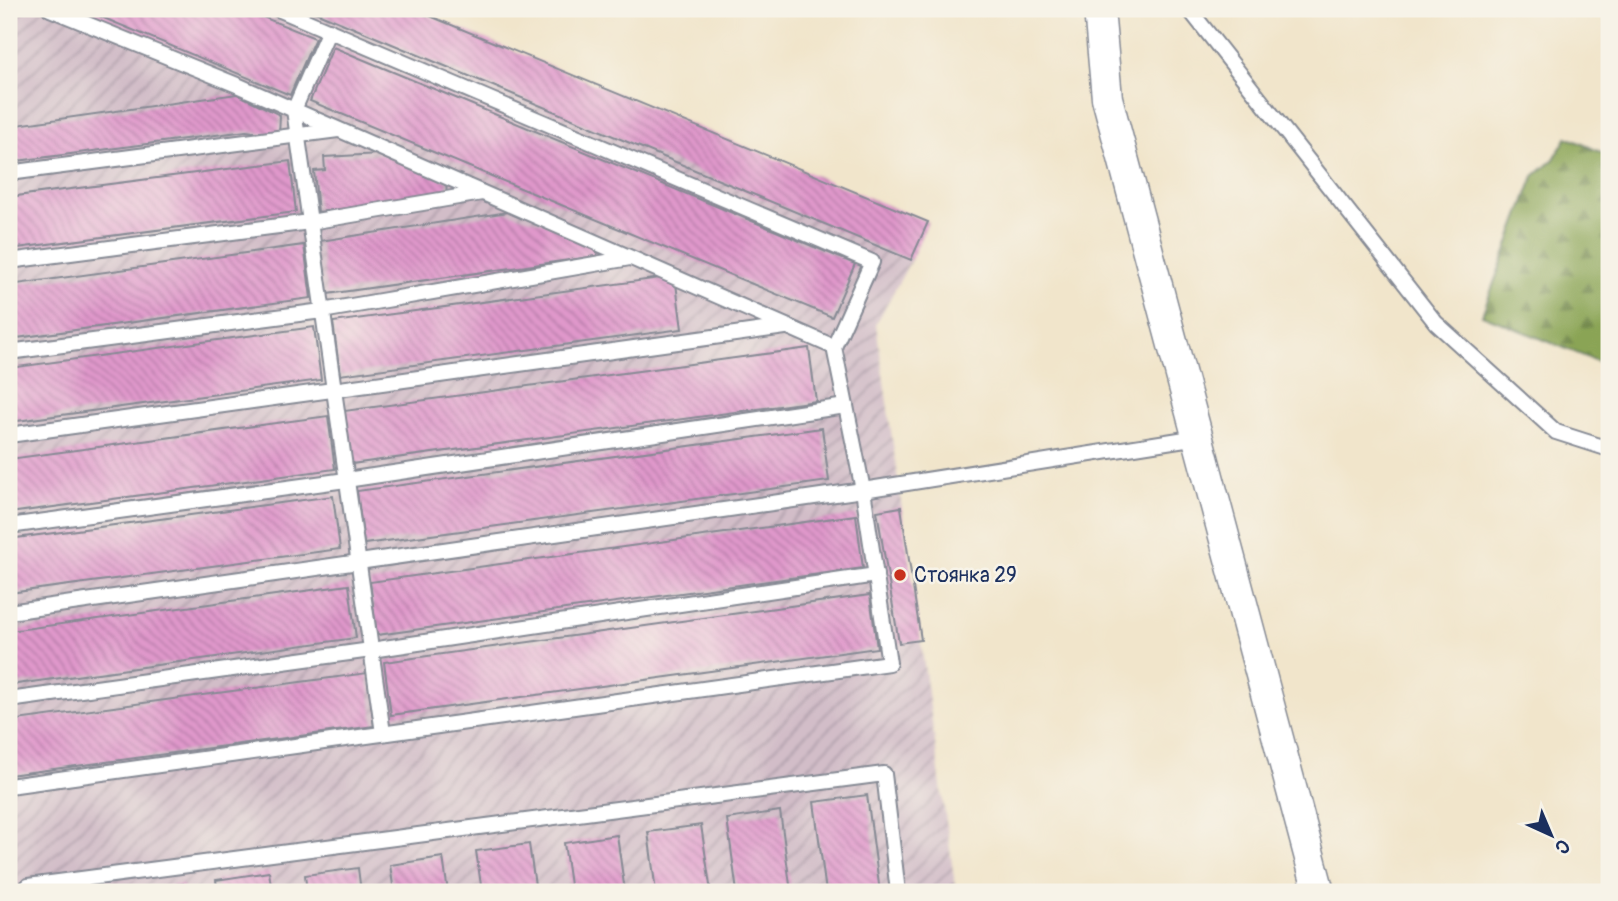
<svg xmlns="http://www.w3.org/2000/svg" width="1618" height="901" viewBox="0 0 1618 901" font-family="Pangolin,sans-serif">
	<defs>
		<pattern id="industrial-furrows" width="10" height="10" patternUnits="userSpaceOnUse" patternTransform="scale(1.75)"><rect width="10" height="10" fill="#d2bdc8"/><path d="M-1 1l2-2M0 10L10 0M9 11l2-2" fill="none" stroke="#aa9aa6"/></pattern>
		<pattern id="forest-firs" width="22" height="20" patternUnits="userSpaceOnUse" patternTransform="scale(1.75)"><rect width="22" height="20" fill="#8aa455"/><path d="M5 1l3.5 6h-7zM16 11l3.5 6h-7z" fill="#70864a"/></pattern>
		<pattern id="building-back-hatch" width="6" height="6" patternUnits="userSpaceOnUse" patternTransform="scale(1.75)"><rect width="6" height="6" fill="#e098cb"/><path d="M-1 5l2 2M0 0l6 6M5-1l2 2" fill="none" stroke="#b57ca8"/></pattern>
	</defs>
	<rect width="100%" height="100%" fill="#f7f3e8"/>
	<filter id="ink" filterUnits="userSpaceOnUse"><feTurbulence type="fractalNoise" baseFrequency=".0143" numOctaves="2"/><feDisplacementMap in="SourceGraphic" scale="14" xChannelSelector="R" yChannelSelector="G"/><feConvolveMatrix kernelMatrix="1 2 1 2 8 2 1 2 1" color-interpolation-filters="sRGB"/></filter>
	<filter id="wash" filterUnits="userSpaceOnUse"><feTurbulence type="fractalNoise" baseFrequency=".00686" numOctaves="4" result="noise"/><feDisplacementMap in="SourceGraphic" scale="28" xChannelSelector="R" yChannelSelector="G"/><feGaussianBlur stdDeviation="1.57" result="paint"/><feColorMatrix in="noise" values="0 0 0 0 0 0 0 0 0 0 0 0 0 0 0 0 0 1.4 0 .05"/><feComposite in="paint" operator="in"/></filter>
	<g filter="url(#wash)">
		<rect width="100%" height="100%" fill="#f1e5cb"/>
		<!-- industrial -->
		<polygon fill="url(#industrial-furrows)" points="9,9 413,9 928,222 911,260 876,324 956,892 9,892"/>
		<!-- forest -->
		<polygon fill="url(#forest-firs)" stroke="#526a5a" stroke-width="2" points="1567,137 1609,156 1609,366 1482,315 1534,176 1554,159"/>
		<g id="blocks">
			<!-- building -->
			<g fill="url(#building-back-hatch)">
				<polygon points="82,9 243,9 315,38 290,95"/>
				<polygon points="308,9 413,9 928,222 911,260"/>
				<polygon points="333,47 855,264 832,317 310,101"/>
				<polygon points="237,94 280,115 279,135 246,131 9,162 9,126"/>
				<polygon points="380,154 447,181 446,195 318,212 314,171 325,170 324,157"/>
				<polygon points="290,161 296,212 9,249 9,197"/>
				<polygon points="508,212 596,240 597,256 327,294 320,241"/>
				<polygon points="304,245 311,298 9,339 9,285"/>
				<polygon points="675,276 682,329 340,375 333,322"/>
				<polygon points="314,327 321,380 9,422 9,368"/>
				<polygon points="809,348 816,401 351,464 344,411"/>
				<polygon points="328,416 335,469 9,513 9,459"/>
				<polygon points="822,428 829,481 364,544 357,491"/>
				<polygon points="333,496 340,549 9,593 9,539"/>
				<polygon points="901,507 921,640 899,643 877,511"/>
				<polygon points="856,515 863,568 377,635 370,582"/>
				<polygon points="349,585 356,638 9,685 9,631"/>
				<polygon points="870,595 877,648 391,715 384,662"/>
				<polygon points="367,673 374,726 9,775 9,721"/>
				<polygon points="867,795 880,892 826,892 814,802"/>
				<polygon points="780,811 791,892 737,892 727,819"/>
				<polygon points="701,825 711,892 656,892 648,832"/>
				<polygon points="617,835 625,892 571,892 564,843"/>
				<polygon points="529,844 536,892 482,892 476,851"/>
				<polygon points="443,857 448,892 394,892 390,865"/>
				<polygon points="358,868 361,892 307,892 305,875"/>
				<polygon points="269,872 272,892 218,892 216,880"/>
				<polygon points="183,884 184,892 137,892 137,891"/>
			</g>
		</g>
	</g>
	<g filter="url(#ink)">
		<use href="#blocks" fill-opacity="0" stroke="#868a94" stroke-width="2"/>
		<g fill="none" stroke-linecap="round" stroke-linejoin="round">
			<!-- service casing -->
			<g stroke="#868a94" stroke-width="18">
				<g id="service">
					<polyline points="50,9 237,85 834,347"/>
					<polyline points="1189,9 1436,323 1556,432 1609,449"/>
					<polyline points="329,30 294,110 383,733"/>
					<polyline points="9,173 338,130"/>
					<polyline points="9,261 310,222 482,193"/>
					<polyline points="9,352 322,311 630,258"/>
					<polyline points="9,435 785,327"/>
					<polyline points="9,526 346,480 846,406"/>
					<polyline points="9,612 863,490 1198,437"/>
					<polyline points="9,700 371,650 876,575"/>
					<polyline points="9,786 889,663 863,490 834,347 872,262 278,9"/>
					<polyline points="29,892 28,886 884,774 898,892"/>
				</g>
			</g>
			<!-- minor casing -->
			<g stroke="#868a94" stroke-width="33">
				<polyline id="minor" points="1099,9 1107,98 1319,892"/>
			</g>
			<!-- service -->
			<use href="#service" stroke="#fff" stroke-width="14"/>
			<!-- minor -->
			<use href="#minor" stroke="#fff" stroke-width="30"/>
		</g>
	</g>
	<!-- markers -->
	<circle fill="#c8321e" stroke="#f7f3e8" stroke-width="2.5" cx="900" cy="575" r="7"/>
	<g text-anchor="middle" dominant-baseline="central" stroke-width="5" stroke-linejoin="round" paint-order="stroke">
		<!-- poi labels -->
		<g font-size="21" fill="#1b2f5e" stroke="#f7f3e8" text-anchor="start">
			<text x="914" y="575">Стоянка 29</text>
		</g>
	</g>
	<!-- margin -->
	<rect width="1618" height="901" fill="none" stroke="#f7f3e8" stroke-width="35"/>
	<!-- north arrow -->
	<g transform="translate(1551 835) rotate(136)" stroke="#f7f3e8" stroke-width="5" paint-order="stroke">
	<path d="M0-5L12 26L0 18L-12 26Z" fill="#1b2f5e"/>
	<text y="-10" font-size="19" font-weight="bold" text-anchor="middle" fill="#1b2f5e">С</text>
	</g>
</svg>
